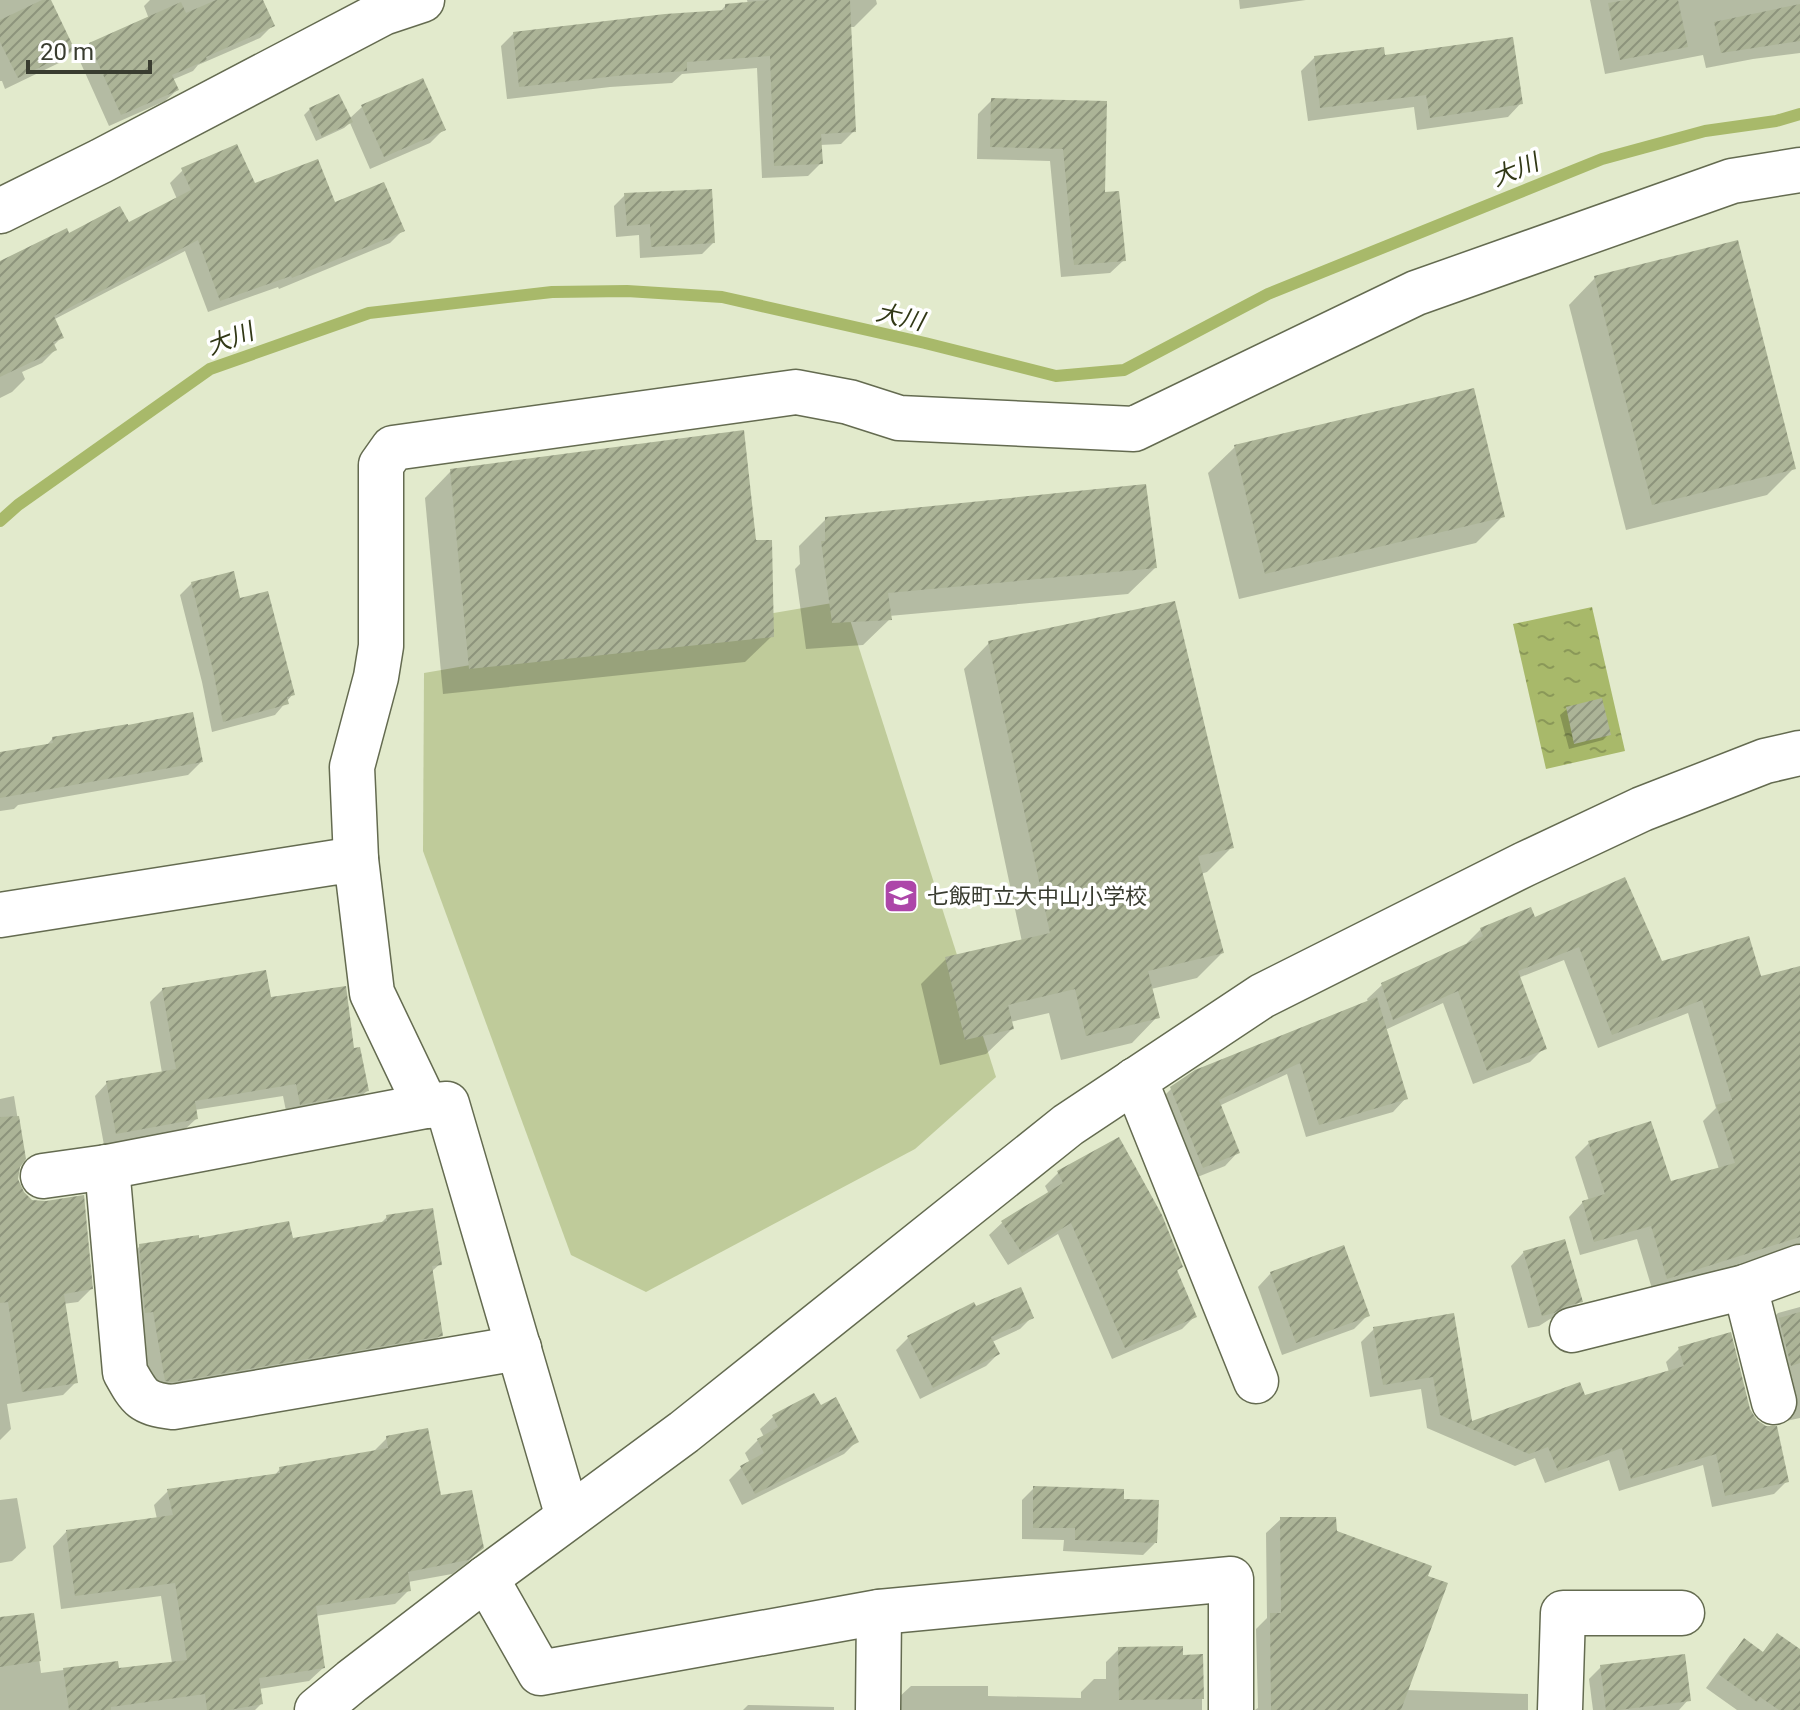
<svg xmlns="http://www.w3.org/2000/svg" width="1800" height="1710" viewBox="0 0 1800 1710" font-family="Roboto,'Noto Sans JP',sans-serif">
	<defs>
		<pattern id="water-ripples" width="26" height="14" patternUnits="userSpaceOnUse" patternTransform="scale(2)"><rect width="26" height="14" fill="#a8b96a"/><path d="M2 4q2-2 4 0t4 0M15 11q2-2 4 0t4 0" fill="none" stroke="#8a9858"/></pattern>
		<pattern id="building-hatch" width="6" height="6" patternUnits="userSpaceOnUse" patternTransform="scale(2)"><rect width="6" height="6" fill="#acb497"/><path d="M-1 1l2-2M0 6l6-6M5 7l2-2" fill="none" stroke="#8d947c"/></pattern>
	</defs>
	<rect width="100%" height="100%" fill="#e2eacc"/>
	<!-- green -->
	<polygon fill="#bfcb9a" points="844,601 996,1077 915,1149 646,1292 571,1255 423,851 424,673"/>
	<!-- water -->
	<polygon fill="url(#water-ripples)" points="1592,607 1625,751 1546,769 1513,624"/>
	<!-- shadow -->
	<g fill="#0003">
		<polygon points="0,0 49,0 73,50 61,62 5,89 2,81 0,81"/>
		<polygon points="150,0 261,0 272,26 260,38 198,65 193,71 172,80 177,90 165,101 109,126 78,57 90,45 149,19 144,6"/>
		<polygon points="747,0 876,0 877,4 854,27 849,27 854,131 841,144 820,145 821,163 808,176 762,178 757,68 682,74 672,83 610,87 507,99 501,46 514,33 719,13 725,6 748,4"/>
		<polygon points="1239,0 1306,0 1240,9"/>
		<polygon points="1590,0 1800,0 1800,53 1753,59 1706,68 1703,55 1605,74"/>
		<polygon points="1314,58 1383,58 1521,103 1508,117 1417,130 1414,107 1308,121 1301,71"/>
		<polygon points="422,81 443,130 430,143 370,169 350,123 344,128 316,141 304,115 310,109 349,119 362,107"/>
		<polygon points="992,100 1105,103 1103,194 1124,260 1110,273 1061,277 1050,161 977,159 978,114"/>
		<polygon points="183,170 334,205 403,230 390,243 279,289 278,287 208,312 185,251 53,320 62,337 53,346 55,350 42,363 22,372 25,379 12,392 0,398 0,264 68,235 128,224 177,199 170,183"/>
		<polygon points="625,195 713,243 702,254 640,258 639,235 616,237 614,206"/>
		<polygon points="1595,278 1794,468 1767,495 1626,530 1569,305"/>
		<polygon points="1235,447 1502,517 1476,543 1239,599 1208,473"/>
		<polygon points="451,471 754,542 772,636 745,662 443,694 425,498"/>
		<polygon points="826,519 1155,568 1128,594 889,616 890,619 863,645 806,649 795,569 800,564 799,546"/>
		<polygon points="192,583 239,601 293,694 275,715 212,732 202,682 180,595"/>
		<polygon points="989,643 1232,847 1207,872 1201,874 1222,953 1197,978 1151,989 1157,1017 1132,1043 1061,1060 1049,1013 1010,1022 1012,1029 986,1054 940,1065 921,984 946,959 1022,942 964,669"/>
		<polygon points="1567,709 1609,734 1603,740 1569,749 1560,715"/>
		<polygon points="53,738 201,762 188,775 18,805 14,809 0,811 0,754 46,746"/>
		<polygon points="1534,919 1661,964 1759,978 1800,968 1800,1246 1653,1292 1637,1239 1580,1255 1569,1217 1583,1202 1589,1201 1575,1157 1589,1143 1670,1183 1719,1169 1703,1121 1716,1108 1688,1013 1598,1048 1564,960 1518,978 1544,1048 1530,1062 1473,1084 1443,1003 1385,1030 1406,1098 1393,1112 1306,1137 1287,1074 1219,1106 1238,1152 1225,1166 1190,1180 1158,1102 1172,1088 1368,1002 1367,999 1382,985 1467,946 1467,943 1481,929"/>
		<polygon points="162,990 269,999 353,1050 367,1091 354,1103 287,1116 283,1096 194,1110 196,1119 183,1131 104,1145 95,1096 107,1083 162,1073 150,1002"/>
		<polygon points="14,1096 24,1158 18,1167 16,1181 21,1192 91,1289 78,1302 63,1304 76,1382 63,1395 7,1404 11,1429 0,1440 0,1099"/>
		<polygon points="1058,1173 1181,1267 1176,1272 1195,1316 1182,1329 1112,1359 1058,1234 1008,1265 989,1235 1003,1222 1049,1194 1045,1186"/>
		<polygon points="387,1217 440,1264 431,1272 441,1335 427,1348 152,1393 127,1259 140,1246 291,1240 379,1225"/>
		<polygon points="1524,1252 1580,1301 1567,1314 1550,1319 1539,1326 1528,1328 1511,1266"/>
		<polygon points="1271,1273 1367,1316 1354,1329 1282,1355 1258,1287"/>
		<polygon points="1800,1307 1800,1418 1786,1421 1786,1410 1765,1326 1778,1313"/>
		<polygon points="975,1309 1032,1317 1020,1329 992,1342 998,1354 986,1366 920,1399 896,1350 908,1338"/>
		<polygon points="1452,1315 1470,1424 1584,1397 1669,1372 1666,1362 1679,1349 1748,1410 1787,1481 1774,1494 1712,1507 1703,1465 1619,1491 1609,1460 1545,1483 1535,1458 1515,1466 1427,1428 1421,1389 1370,1397 1361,1342 1374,1329"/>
		<polygon points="820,1408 857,1441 844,1454 742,1505 729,1480 741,1468 750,1463 745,1453 758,1440 764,1437 760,1429 773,1417"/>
		<polygon points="387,1438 482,1547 468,1562 452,1574 408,1582 409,1590 395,1604 315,1616 323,1668 309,1681 259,1689 261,1704 255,1710 0,1710 0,1619 33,1615 41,1673 116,1663 117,1670 172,1663 161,1596 61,1609 53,1546 66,1532 157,1519 154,1505 168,1491 274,1476 280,1469 372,1453"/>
		<polygon points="1034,1488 1155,1543 1143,1555 1063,1551 1064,1540 1022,1539 1022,1500"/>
		<polygon points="17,1498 26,1548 12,1561 0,1563 0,1500"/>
		<polygon points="1281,1519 1335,1532 1406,1690 1528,1694 1528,1710 1255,1710 1258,1708 1256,1629 1267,1618 1266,1533"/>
		<polygon points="1744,1641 1762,1653 1772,1643 1800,1661 1800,1710 1737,1710 1706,1688 1731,1654"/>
		<polygon points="1119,1649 1181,1657 1202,1656 1202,1710 898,1710 898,1698 911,1686 988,1686 988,1696 1081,1698 1081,1692 1094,1679 1106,1679 1106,1662"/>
		<polygon points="1601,1667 1688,1700 1679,1710 1593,1710 1589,1679"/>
		<polygon points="748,1705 834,1707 834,1710 743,1710"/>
	</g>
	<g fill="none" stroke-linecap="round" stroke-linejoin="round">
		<!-- stream -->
		<polyline stroke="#a8b96a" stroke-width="12" points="0,521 18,505 210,369 369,313 552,292 627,291 722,297 925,343 1056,376 1124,370 1268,294 1602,159 1705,131 1776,121 1800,114"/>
	</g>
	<!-- building -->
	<g fill="url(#building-hatch)">
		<polygon points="42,0 51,0 75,50 18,78 0,42 0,20"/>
		<polygon points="216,0 263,0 275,26 206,57 207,60 172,75 179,90 121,115 89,43 181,2 186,13"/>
		<polygon points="770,0 850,0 856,132 821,134 823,164 774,166 770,56 687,62 687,71 625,75 519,87 513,32 665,14 725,10 725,4"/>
		<polygon points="1626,0 1678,0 1688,47 1620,60 1608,3"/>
		<polygon points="1800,4 1800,41 1721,53 1714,22"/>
		<polygon points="1513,37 1523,104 1430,118 1426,95 1320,108 1314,56 1384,47 1385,55"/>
		<polygon points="423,78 446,130 384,157 361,105"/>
		<polygon points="339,94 353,122 322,137 309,108"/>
		<polygon points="991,98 1107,101 1105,192 1119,191 1126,261 1074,265 1063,149 990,147"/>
		<polygon points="237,144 255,183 318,159 335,202 384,182 405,231 292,278 291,276 220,301 198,240 54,316 64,338 53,342 57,350 0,377 0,261 67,228 69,233 120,206 129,222 191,190 181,168"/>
		<polygon points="712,189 715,243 651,247 650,224 627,226 624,193"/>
		<polygon points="1738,240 1796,469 1652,505 1594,276"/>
		<polygon points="1474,388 1505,517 1265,574 1234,445"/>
		<polygon points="744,430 756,540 772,540 774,637 469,669 450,469"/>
		<polygon points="1146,484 1157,568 888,593 892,620 832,623 821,541 825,541 825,517"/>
		<polygon points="234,571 240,598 268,591 295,695 287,697 289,704 223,722 213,670 191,582"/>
		<polygon points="1175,601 1234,848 1198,856 1224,953 1148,971 1160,1018 1086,1036 1075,989 1008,1005 1014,1029 965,1040 945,957 1050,933 988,641"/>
		<polygon points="1602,698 1611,735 1574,744 1566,707"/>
		<polygon points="193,712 203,762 0,798 0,752 53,743 52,737 128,724 128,725"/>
		<polygon points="1625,877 1662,961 1749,936 1761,976 1800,966 1800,1237 1667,1279 1651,1226 1594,1242 1582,1201 1605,1194 1588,1141 1651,1121 1671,1181 1735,1163 1716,1105 1732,1100 1702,1000 1612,1035 1579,947 1518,971 1547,1049 1487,1071 1458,991 1393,1020 1381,983 1483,936 1480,928 1531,907 1535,917"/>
		<polygon points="266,970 271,997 346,986 354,1048 360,1047 369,1091 300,1105 296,1084 195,1101 198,1119 116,1134 106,1081 176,1069 162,988"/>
		<polygon points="1377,997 1408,1099 1319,1125 1300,1063 1219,1100 1240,1153 1203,1168 1170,1087 1195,1070"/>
		<polygon points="19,1116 26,1159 20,1167 18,1179 24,1192 32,1200 46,1201 84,1195 93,1289 64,1294 78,1383 22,1392 8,1302 0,1303 0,1117"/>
		<polygon points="1119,1137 1162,1215 1183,1267 1177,1270 1197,1317 1125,1348 1071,1223 1022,1253 1001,1221 1063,1183 1057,1171"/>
		<polygon points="433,1208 442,1265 432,1266 443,1336 172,1382 165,1381 153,1312 145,1313 139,1244 199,1235 199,1238 289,1221 293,1238 387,1221 386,1215"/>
		<polygon points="1565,1239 1583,1302 1566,1306 1554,1313 1542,1316 1523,1251"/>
		<polygon points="1344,1245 1370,1316 1296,1343 1270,1272"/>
		<polygon points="1021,1287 1034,1318 991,1337 1000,1354 933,1388 907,1336 974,1302 976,1306"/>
		<polygon points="1800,1312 1800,1363 1791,1366 1779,1318"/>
		<polygon points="1454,1313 1472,1421 1580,1382 1585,1395 1684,1366 1678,1347 1731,1332 1750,1409 1757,1420 1766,1426 1777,1426 1789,1482 1725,1496 1716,1454 1631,1479 1622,1448 1558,1471 1548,1447 1529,1454 1440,1415 1433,1377 1383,1385 1373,1327"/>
		<polygon points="814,1393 821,1405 836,1397 859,1442 755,1494 740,1466 764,1453 757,1439 778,1427 772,1415"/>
		<polygon points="428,1428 441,1495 472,1490 484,1548 468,1560 408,1572 411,1591 316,1606 325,1668 259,1678 263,1704 230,1710 207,1710 205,1694 111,1707 111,1710 69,1710 63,1668 118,1661 119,1668 187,1660 175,1583 75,1596 66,1530 173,1515 167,1489 280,1473 279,1467 388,1448 386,1436"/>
		<polygon points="1033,1486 1124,1489 1124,1499 1159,1500 1157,1543 1075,1540 1075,1528 1033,1528"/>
		<polygon points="1280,1517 1336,1517 1337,1531 1432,1566 1428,1576 1448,1583 1401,1710 1271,1710 1270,1613 1281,1613"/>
		<polygon points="34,1613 41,1661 0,1667 0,1617"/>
		<polygon points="1777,1633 1800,1649 1800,1710 1779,1710 1760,1697 1757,1702 1718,1674 1744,1638 1763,1652"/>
		<polygon points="1183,1646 1183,1655 1203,1654 1204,1699 1119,1700 1118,1647"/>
		<polygon points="1685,1654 1691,1701 1619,1710 1606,1710 1600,1665"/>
	</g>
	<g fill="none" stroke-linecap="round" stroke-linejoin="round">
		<!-- minor casing -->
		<g stroke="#646b50" stroke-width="47">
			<g id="minor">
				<polyline points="0,211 101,161 383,13 422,0"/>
				<polyline points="356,859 352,767 376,677 381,646 381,465 393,448 796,392 849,402 899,418 1134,429 1416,293 1732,181 1800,170"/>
				<polyline points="0,915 356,859 372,993 426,1106 447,1104 568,1517"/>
				<polyline points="1135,1080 1256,1381"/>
				<path d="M107,1167L125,1372C139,1397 142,1404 173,1407L519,1348"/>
				<polyline points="43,1176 107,1167 426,1106"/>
				<polyline points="1745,1287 1774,1402"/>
				<polyline points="1572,1330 1745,1287 1800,1267"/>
				<polyline points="486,1578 540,1673 879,1612 1231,1579 1231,1710"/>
				<polyline points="317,1710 352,1681 486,1578 684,1432 1068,1125 1262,996 1525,864 1642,809 1765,761 1800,753"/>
				<polyline points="878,1710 879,1612"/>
				<polyline points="1560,1710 1563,1613 1682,1613"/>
			</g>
		</g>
		<!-- minor -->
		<use href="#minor" stroke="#fff" stroke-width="44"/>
	</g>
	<!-- icons -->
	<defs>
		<g id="school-square" transform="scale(1.8)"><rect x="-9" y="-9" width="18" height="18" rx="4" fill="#ad46a9" stroke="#fff"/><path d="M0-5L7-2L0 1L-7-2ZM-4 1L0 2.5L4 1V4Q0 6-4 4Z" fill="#fff"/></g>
	</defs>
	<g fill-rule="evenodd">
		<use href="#school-square" x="901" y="896"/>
	</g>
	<g text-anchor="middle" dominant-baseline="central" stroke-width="7" stroke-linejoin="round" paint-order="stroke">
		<!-- poi labels -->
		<g font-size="22" fill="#393c30" stroke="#fff" text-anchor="start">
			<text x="927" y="896">七飯町立大中山小学校</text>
		</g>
		<!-- water labels -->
		<g font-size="24" font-style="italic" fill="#313816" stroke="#fff">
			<text transform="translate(1515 170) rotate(-22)">大川</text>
			<text transform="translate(900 317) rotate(13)">大川</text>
			<text transform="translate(230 339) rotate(-21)">大川</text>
		</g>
	</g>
	<!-- scale -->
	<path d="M28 60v12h122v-12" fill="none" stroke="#393c30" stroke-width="4"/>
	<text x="40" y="60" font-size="24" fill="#393c30" stroke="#ffffff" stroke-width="6" paint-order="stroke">20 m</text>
</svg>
